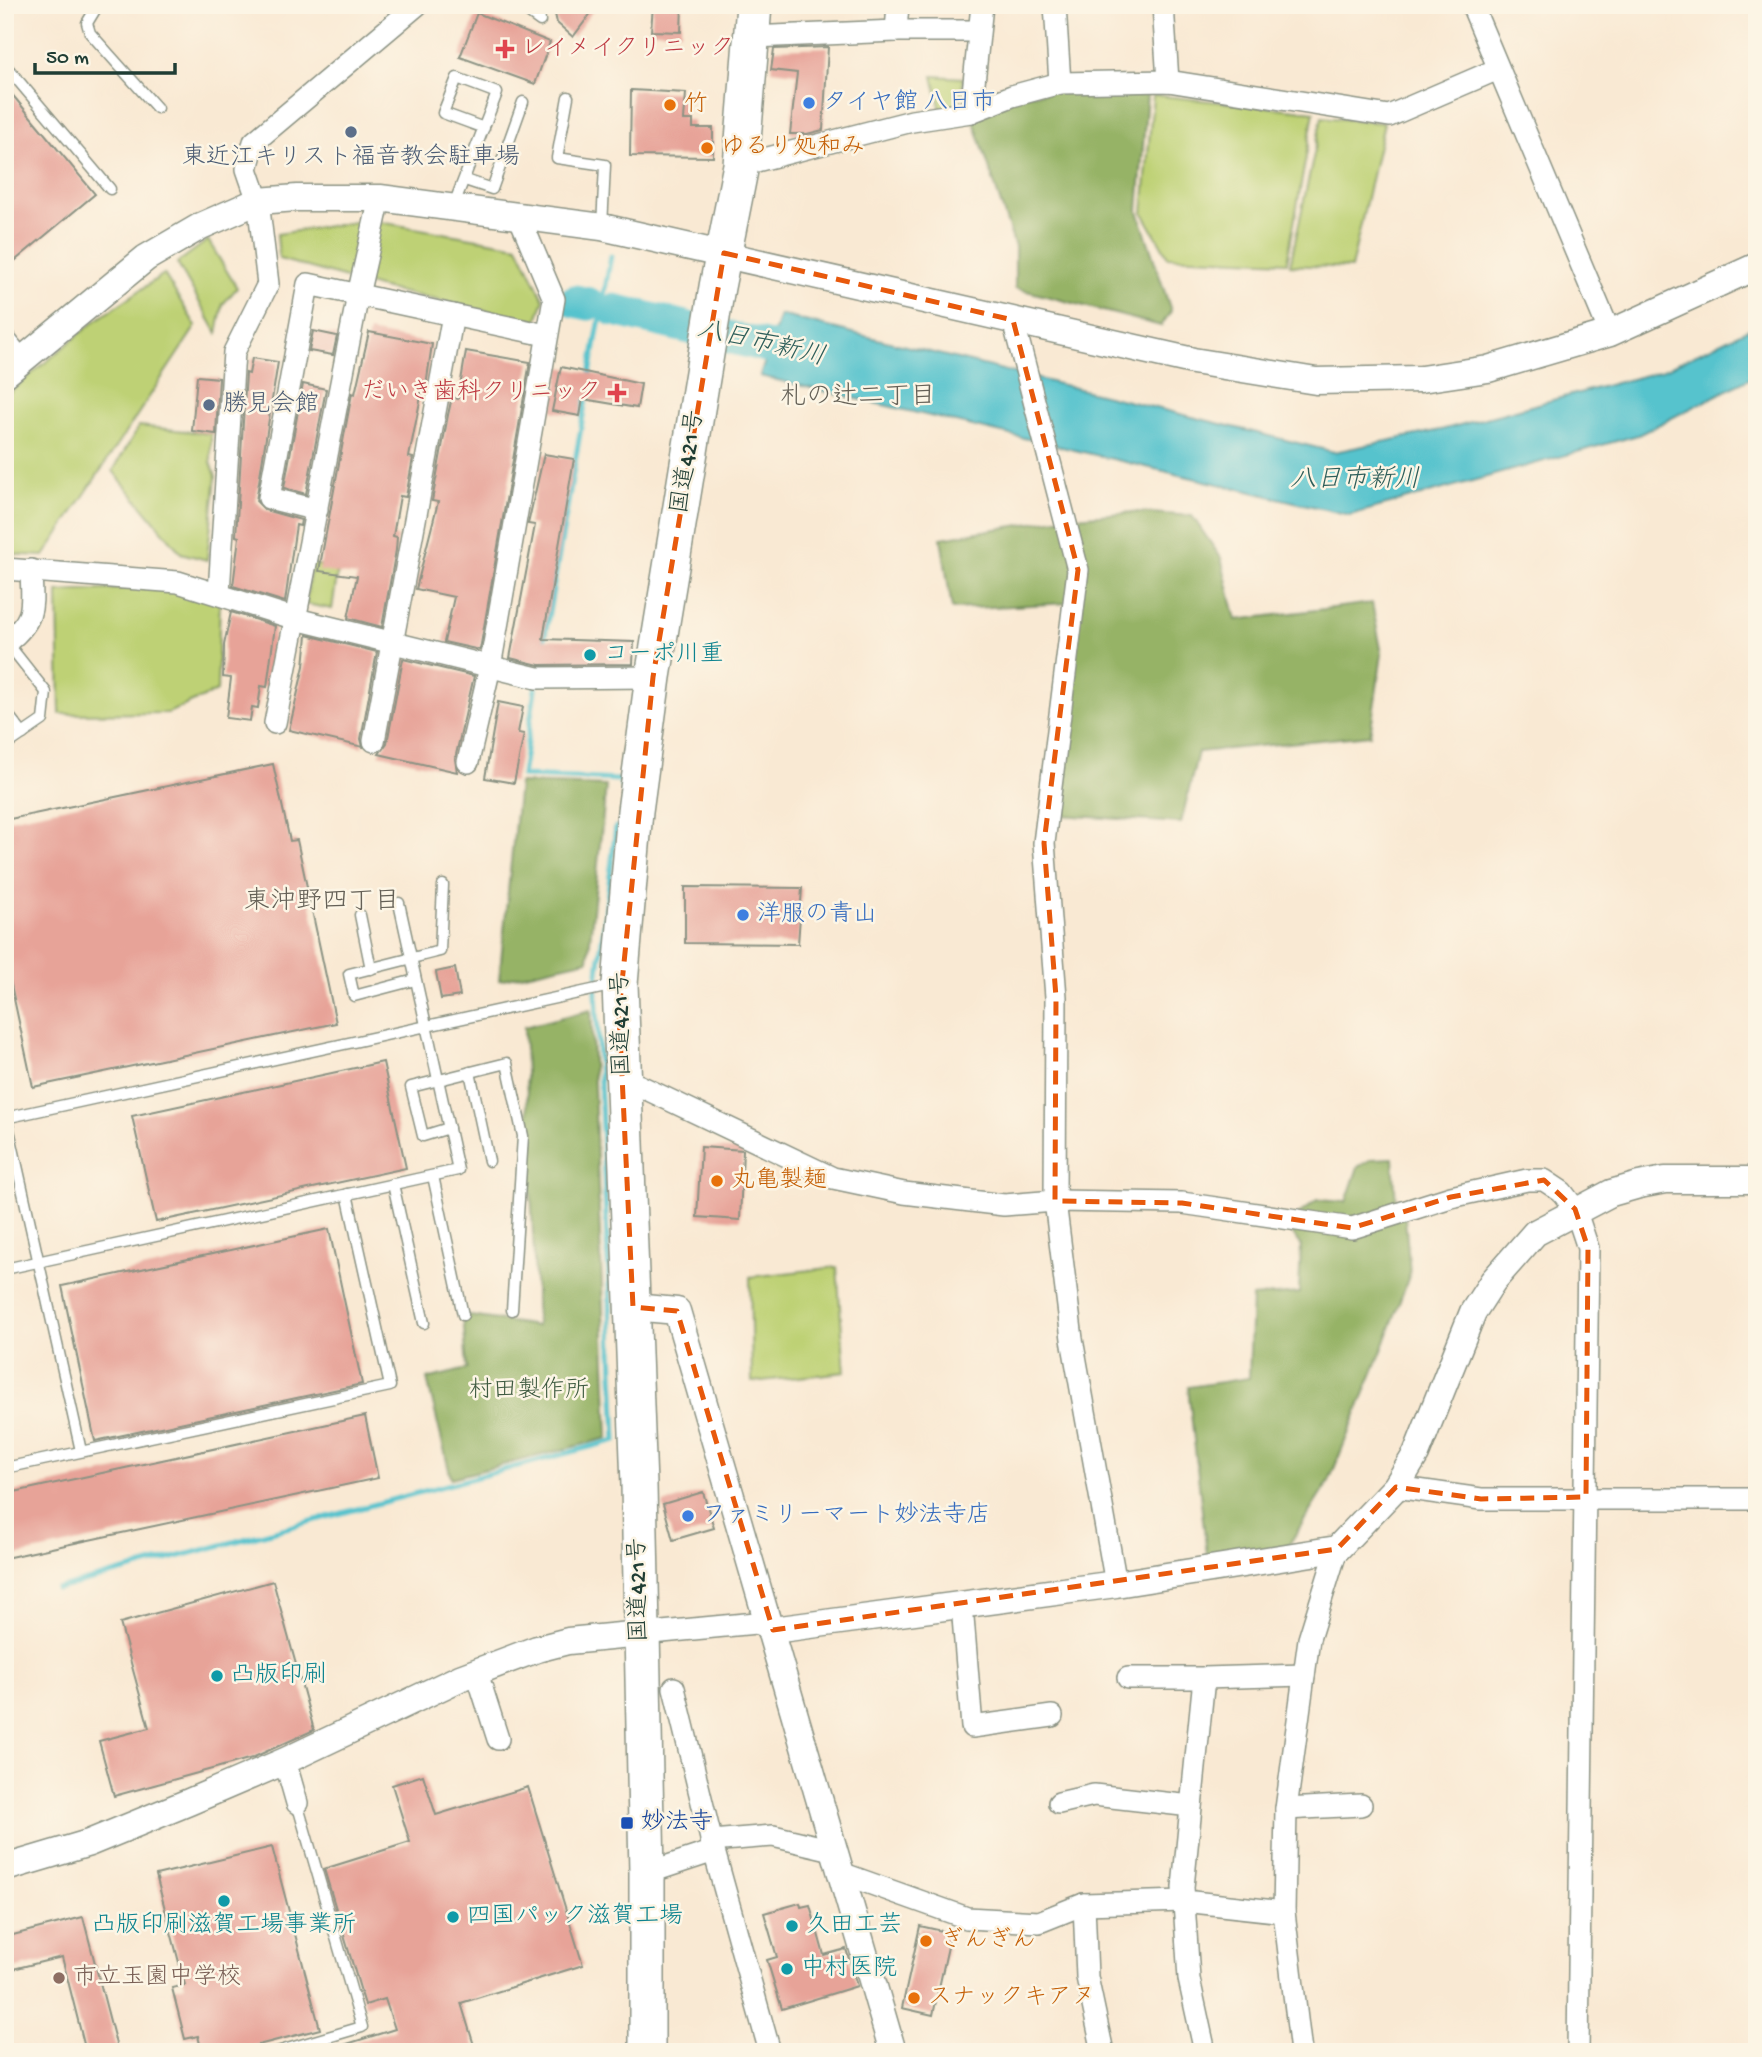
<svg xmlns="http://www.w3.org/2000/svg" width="1762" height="2057" viewBox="0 0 1762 2057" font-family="'Gochi Hand','Klee One',sans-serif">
	<rect width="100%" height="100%" fill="#fcf5e5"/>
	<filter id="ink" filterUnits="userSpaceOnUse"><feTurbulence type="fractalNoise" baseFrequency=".0143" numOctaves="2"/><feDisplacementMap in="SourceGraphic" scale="14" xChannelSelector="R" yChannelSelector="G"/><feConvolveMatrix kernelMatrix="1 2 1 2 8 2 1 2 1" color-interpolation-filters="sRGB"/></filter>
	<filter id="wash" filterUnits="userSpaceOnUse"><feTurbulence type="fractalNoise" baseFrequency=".00686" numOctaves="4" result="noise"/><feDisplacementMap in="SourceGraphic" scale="28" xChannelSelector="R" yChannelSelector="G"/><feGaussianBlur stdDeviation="1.57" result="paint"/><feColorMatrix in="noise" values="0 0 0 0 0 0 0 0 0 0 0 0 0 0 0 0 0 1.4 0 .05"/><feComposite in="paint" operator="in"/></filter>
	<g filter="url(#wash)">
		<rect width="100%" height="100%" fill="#f9e9d3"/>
		<!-- green -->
		<g fill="#bed174" stroke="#6e8754" stroke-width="2">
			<polygon points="933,76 963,78 961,103 941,111"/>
			<polygon points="1153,95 1314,112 1287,262 1168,257 1143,213"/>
			<polygon points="1322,117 1384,123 1351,268 1290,265"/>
			<polygon points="368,220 518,246 544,300 536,322 378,287 279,259 277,234"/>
			<polygon points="208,240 237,288 223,304 217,333 177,263"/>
			<polygon points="164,274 196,326 44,556 5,554 5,396 95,321"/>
			<polygon points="139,426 211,434 211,462 216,476 207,560 181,553 113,471"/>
			<polygon points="311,563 338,570 332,609 306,604"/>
			<polygon points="177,586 220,599 217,691 168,713 60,714 58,592"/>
			<polygon points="837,1267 845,1372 752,1382 750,1277"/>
		</g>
		<!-- forest -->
		<g fill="#96b366" stroke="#5a784d" stroke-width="2">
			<polygon points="1148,82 1138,211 1171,311 1161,326 1015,288 1015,247 971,112 1012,96"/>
			<polygon points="1135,512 1192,516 1221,558 1236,620 1372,603 1382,654 1370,735 1198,752 1181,823 1060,815 1077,575 1069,603 952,609 941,538 1063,518"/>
			<polygon points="519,783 606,786 588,960 499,980"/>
			<polygon points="591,1010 608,1438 451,1478 427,1379 467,1369 463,1315 537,1326 524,1027"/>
			<polygon points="1393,1158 1396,1203 1369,1215 1352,1228 1294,1218 1317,1200 1346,1202 1358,1167 1372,1159"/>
			<polygon points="1405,1217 1410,1273 1383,1348 1329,1481 1283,1554 1208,1564 1188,1387 1249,1378 1252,1297 1299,1293 1301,1246 1286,1225"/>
		</g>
		<!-- water -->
		<polygon fill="#56c3cd" stroke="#3a8080" stroke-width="2" points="780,315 1334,452 1441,430 1661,371 1757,325 1757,375 1638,435 1350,515 760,376"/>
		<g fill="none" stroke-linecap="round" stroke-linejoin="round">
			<!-- stream -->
			<g stroke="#56c3cd" stroke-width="5">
				<polyline points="589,380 611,256"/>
				<polyline points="543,646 587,393"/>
				<polyline points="536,683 522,776 622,780 621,786"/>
				<polyline points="57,1589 616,1440 596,989 616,827"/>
			</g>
			<!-- river -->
			<g stroke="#56c3cd" stroke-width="33">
				<polyline points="575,301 589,304"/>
				<polyline points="614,310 812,357"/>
			</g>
		</g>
		<g id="blocks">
			<!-- building -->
			<g fill="#e7a398">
				<polygon points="553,5 597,5 573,37 557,23"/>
				<polygon points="653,5 682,5 681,32 651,31"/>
				<polygon points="477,13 550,42 535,84 460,57"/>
				<polygon points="828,47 823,130 807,134 790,134 797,73 771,70 774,49"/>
				<polygon points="5,86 95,194 5,269"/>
				<polygon points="631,90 686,93 684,120 693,120 693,128 713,128 713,157 630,156"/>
				<polygon points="313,331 337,336 333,355 309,351"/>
				<polygon points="369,332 432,344 426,386 423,386 409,457 413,458 406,497 400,496 393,536 397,537 396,550 382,627 348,618 357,576 319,571 352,393 355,394"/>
				<polygon points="466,351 530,362 480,650 444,642 454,597 416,589 438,502 432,501 448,415 452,397 458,399"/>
				<polygon points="252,358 278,362 256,501 265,510 301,520 300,526 296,525 285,602 233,586 239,537 236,536 246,373 249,374"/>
				<polygon points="561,367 641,384 637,408 583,399 580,416 552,411"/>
				<polygon points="197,376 219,378 216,434 192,431"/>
				<polygon points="303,384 326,389 306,494 284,488"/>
				<polygon points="544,454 574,459 543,639 634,642 633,664 539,665 510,658 535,525 528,524"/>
				<polygon points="231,612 275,626 267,687 261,686 258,708 252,707 250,721 226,718 231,678 223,677 224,645"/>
				<polygon points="307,635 377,652 361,739 363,747 289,730 304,666"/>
				<polygon points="403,659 474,676 455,759 457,772 379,754 387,743"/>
				<polygon points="498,702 523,707 518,733 524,734 514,783 485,778"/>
				<polygon points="273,764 290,841 297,840 336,1023 33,1087 5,957 5,820"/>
				<polygon points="685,887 802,888 798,944 685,943"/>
				<polygon points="455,968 460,996 441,999 436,972"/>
				<polygon points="383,1062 406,1168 156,1222 132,1116"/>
				<polygon points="701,1147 743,1150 740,1220 697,1217"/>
				<polygon points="329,1229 362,1384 95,1441 62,1286"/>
				<polygon points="365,1416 378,1478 5,1558 5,1494"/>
				<polygon points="703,1492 714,1528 673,1540 663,1504"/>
				<polygon points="273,1581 314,1730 252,1758 114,1796 99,1741 149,1728 120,1623"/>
				<polygon points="423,1775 436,1815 528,1787 583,1965 461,2003 476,2052 334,2052 334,2048 395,2029 385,1999 365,2005 324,1869 410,1842 392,1785"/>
				<polygon points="272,1847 320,2029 231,2052 202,2052 198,2036 185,2039 172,1988 185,1985 156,1875"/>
				<polygon points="800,1903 801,1907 810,1905 824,1955 846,1949 857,1986 782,2009 767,1960 777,1957 764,1913"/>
				<polygon points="83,1917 118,2052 86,2052 62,1957 5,1971 5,1937"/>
				<polygon points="920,1926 951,1933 933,2015 902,2008"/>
			</g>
		</g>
	</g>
	<g filter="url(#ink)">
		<use href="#blocks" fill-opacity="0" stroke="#8c9384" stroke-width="2"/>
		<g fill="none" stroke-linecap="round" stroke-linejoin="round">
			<!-- service casing -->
			<g stroke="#8c9384" stroke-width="13">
				<g id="service">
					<polyline points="98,5 87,23 90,33 157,108"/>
					<polyline points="518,5 540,21 538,5"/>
					<polyline points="5,65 110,189"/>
					<polyline points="568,97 557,158 605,165 602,227"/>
					<polyline points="465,180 492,189 523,102"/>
					<polyline points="453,207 497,93 457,78 443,113 484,128"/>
					<polyline points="5,331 25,356"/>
					<polyline points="5,640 46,692 43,720 5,746"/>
					<polyline points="5,711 23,734"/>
					<polyline points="360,915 371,969"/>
					<polyline points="415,980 354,996 349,974 440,951 443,885"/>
					<polyline points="470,1072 489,1161"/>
					<polyline points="5,1112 81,1451"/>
					<polyline points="5,1118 615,985"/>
					<polyline points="449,1128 423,1136 411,1087 507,1063 523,1136 512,1310"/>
					<polyline points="433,1176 463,1315"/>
					<polyline points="393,1184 424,1323"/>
					<polyline points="5,1269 458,1170 399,903"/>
					<polyline points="5,1468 390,1386 347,1194"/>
					<polyline points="277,2052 362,2027 297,1803"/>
				</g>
			</g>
			<!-- minor casing -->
			<g stroke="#8c9384" stroke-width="24">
				<g id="minor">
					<polyline points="1055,5 1060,83"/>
					<polyline points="1163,5 1168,81"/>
					<polyline points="1472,5 1610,333"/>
					<polyline points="896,31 978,31"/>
					<polyline points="751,37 896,31 898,5"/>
					<polyline points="971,112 982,5"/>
					<polyline points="741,165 912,121 971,112 1012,96 1060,83 1168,81 1389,116 1498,69"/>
					<polyline points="1013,320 1078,570 1044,843 1056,997 1055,1201 1072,1339 1116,1584"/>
					<polyline points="317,510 269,498 308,284 546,335"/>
					<polyline points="5,569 178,582 296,619 537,678 653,677"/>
					<polyline points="219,593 234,352 268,284 258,201 247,169 254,142 417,5"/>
					<path d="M7,642C37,618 32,607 31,570"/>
					<polyline points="275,723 358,295 380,198"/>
					<polyline points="374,741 453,315"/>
					<polyline points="468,762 490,667 554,299 519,216"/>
					<polyline points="624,1094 638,1085 833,1178 904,1193 1004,1205 1055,1201 1182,1203 1352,1228 1451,1197 1527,1180 1544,1180 1562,1192 1575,1209 1588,1248 1578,2052"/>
					<polyline points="1396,1487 1481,1499 1757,1499"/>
					<polyline points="962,1605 972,1727 1052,1716"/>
					<polyline points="641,1634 756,1623 773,1630"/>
					<polyline points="477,1673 498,1739"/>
					<polyline points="1128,1678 1204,1678"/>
					<polyline points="674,1688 714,1851 770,2052"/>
					<polyline points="285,1761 297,1803"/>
					<polyline points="1059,1803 1094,1795 1191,1806"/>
					<polyline points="1286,1809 1361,1805"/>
					<polyline points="711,1841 773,1836 833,1850"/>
					<polyline points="647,1873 714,1851"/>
					<polyline points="841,1873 967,1918 1039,1922 1084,1904 1184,1901 1284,1912"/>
					<polyline points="1084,1904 1087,1977 1103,2052"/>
					<polyline points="1205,2052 1189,1979 1183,1887 1204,1678 1304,1675"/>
					<polyline points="1301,2052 1284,1912 1286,1809 1309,1639 1337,1549"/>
				</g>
			</g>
			<!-- tertiary casing -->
			<g stroke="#8c9384" stroke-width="29">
				<g id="tertiary">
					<polyline points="5,374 146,258 201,226 258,201 297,198 380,198 602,227 1193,361 1316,381 1421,379 1488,369 1610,333 1757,266"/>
					<polyline points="633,1307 677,1311 893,2052"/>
					<polyline points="773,1630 1116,1584 1337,1549 1396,1487 1416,1454 1473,1312 1493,1281 1535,1233 1611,1193 1639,1185 1665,1180 1757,1180"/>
					<polyline points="5,1868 89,1843 189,1802 285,1761 460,1678 537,1649 568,1641 641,1634"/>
				</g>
			</g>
			<!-- trunk casing -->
			<g stroke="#8c9384" stroke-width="38">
				<polyline id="trunk" points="647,2052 647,1873 639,1485 620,984 635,811 653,677 717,287 741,165 754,5"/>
			</g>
			<!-- service -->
			<use href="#service" stroke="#fff" stroke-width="10"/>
			<!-- minor -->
			<use href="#minor" stroke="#fff" stroke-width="21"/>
			<!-- tertiary -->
			<use href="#tertiary" stroke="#fff" stroke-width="26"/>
			<!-- trunk -->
			<use href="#trunk" stroke="#fff" stroke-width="35"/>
		</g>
	</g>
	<!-- marked area -->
	<path fill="none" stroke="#e8590c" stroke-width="5" stroke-dasharray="14 9" stroke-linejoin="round" d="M724,253L1013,320L1078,570L1044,843L1056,997L1055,1201L1182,1203L1352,1228L1451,1197L1544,1180L1575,1209L1588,1248L1586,1497L1481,1499L1396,1487L1337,1549L773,1630L677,1311L633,1307L619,1012L653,677Z"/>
	<!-- markers -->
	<g fill="#e0444e" stroke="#fcf5e5" stroke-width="2.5">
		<path d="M501.5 38.5h7v7h7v7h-7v7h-7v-7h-7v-7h7z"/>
		<path d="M613.5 382.5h7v7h7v7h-7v7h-7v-7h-7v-7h7z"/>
	</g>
	<g fill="#3f7fe0" stroke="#fcf5e5" stroke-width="2.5">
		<circle cx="809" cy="103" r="7"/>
		<circle cx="743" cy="915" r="7"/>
		<circle cx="688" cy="1516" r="7"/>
	</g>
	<g fill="#e8710a" stroke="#fcf5e5" stroke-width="2.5">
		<circle cx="670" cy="105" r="7"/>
		<circle cx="707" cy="148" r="7"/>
		<circle cx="717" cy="1181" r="7"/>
		<circle cx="926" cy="1941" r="7"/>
		<circle cx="914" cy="1998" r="7"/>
	</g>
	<g fill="#5c6f8a" stroke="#fcf5e5" stroke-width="2.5">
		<circle cx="351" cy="132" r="7"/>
		<circle cx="209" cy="405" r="7"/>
	</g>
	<g fill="#0f9aa8" stroke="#fcf5e5" stroke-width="2.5">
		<circle cx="590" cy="655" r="7"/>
		<circle cx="217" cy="1676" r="7"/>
		<circle cx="224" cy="1901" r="7"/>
		<circle cx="453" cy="1917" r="7"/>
		<circle cx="792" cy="1926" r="7"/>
		<circle cx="787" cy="1969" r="7"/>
	</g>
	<rect fill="#1a4fb4" stroke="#fcf5e5" stroke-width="2.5" x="620" y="1816" width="14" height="14" rx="3.5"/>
	<circle fill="#8d6e63" stroke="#fcf5e5" stroke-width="2.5" cx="59" cy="1978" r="7"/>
	<g text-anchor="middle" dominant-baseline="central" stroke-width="5" stroke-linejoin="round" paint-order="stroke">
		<!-- health labels -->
		<g font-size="24" fill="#be3a42" stroke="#fcf5e5" text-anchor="start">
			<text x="521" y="49">レイメイクリニック</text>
			<text x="601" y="393" text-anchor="end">だいき歯科クリニック</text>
		</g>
		<!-- shop labels -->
		<g font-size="24" fill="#366cbe" stroke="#fcf5e5" text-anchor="start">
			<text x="823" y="103">タイヤ館 八日市</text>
			<text x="757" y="915">洋服の青山</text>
			<text x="702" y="1516">ファミリーマート妙法寺店</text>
		</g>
		<!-- food labels -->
		<g font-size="24" fill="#c56008" stroke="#fcf5e5" text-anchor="start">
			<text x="684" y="105">竹</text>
			<text x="721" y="148">ゆるり処和み</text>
			<text x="731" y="1181">丸亀製麺</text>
			<text x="940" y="1941">ぎんぎん</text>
			<text x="928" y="1998">スナックキアヌ</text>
		</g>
		<!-- service labels -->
		<g font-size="24" fill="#4e5e75" stroke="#fcf5e5">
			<text x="351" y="158">東近江キリスト福音教会駐車場</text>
			<text x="223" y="405" text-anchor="start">勝見会館</text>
		</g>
		<!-- street labels -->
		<g font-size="24" fill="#1f3d34" stroke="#fcf5e5">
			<text transform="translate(689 462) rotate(-81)">国道421号</text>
			<text transform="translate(623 1024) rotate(-91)">国道421号</text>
			<text transform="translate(640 1590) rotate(-91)">国道421号</text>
		</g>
		<!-- culture labels -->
		<g font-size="24" fill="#0d838f" stroke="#fcf5e5" text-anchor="start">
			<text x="604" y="655">コーポ川重</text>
			<text x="231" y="1676">凸版印刷</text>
			<text x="467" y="1917">四国パック滋賀工場</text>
			<text x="224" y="1926" text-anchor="middle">凸版印刷滋賀工場事業所</text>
			<text x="806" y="1926">久田工芸</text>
			<text x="801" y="1969">中村医院</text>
		</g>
		<!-- park labels -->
		<g font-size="24" fill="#3f5b41" stroke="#fcf5e5">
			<text x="529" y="1391">村田製作所</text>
		</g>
		<!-- transit labels -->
		<g font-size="24" fill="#164399" stroke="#fcf5e5" text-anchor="start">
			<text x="641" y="1823">妙法寺</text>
		</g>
		<!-- education labels -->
		<g font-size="24" fill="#785e54" stroke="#fcf5e5" text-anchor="start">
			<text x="73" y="1978">市立玉園中学校</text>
		</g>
		<!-- water labels -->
		<g font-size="26" font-style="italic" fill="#2d5e5a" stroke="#fcf5e5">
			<text transform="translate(761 345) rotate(13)">八日市新川</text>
			<text x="1355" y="481">八日市新川</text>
		</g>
		<!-- neighbourhood labels -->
		<g font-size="26" fill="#656157" stroke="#fcf5e5">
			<text x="858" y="398">札の辻二丁目</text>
			<text x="322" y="903">東沖野四丁目</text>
		</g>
	</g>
	<!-- margin -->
	<rect width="1762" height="2057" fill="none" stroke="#fcf5e5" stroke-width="28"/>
	<!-- scale -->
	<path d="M35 63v10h140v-10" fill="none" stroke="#1f3d34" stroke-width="3.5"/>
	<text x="46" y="63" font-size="21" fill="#1f3d34" stroke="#fcf5e5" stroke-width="5" paint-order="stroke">50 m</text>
</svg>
